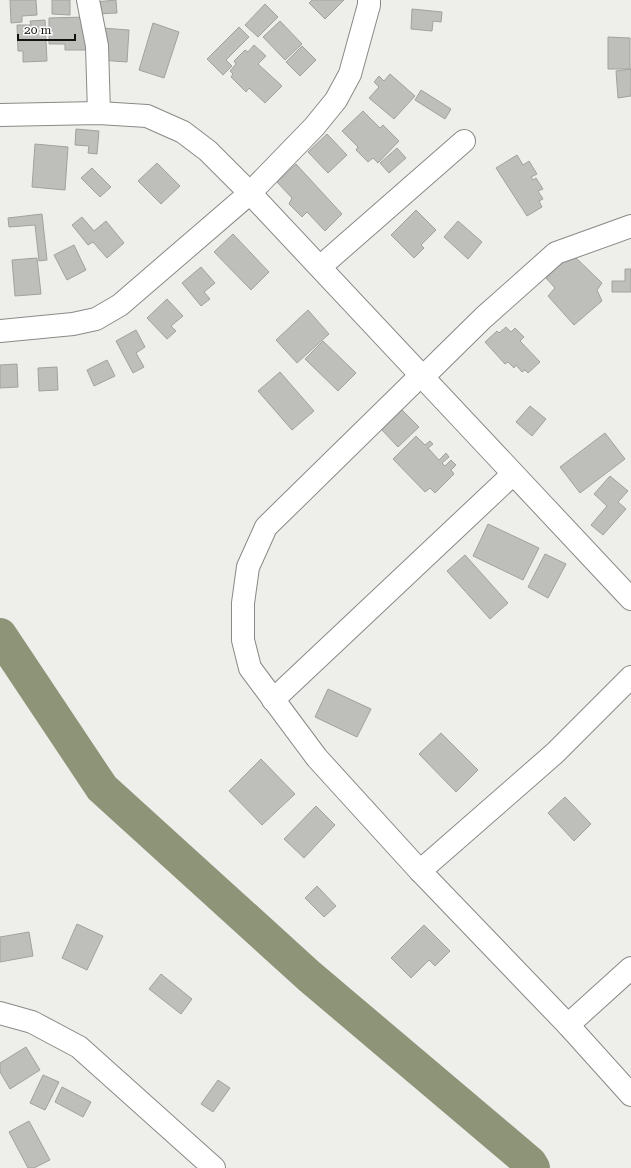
<svg xmlns="http://www.w3.org/2000/svg" width="631" height="1168" viewBox="0 0 631 1168" font-family="'Roboto Serif',serif">
	<rect width="100%" height="100%" fill="#eeefeb"/>
	<g fill="none" stroke-linecap="round" stroke-linejoin="round">
		<!-- river -->
		<polyline stroke="#8e9478" stroke-width="34" points="0,635 102,788 309,976 530,1163 533,1168"/>
	</g>
	<!-- building -->
	<g fill="#bebfbb" stroke="#a1a29f">
		<polygon points="10,0 36,0 37,15 22,16 22,22 11,23"/>
		<polygon points="52,0 70,0 70,15 52,14"/>
		<polygon points="116,0 117,13 96,14 95,2"/>
		<polygon points="312,0 344,0 325,19 309,3"/>
		<polygon points="265,4 278,17 258,37 245,25"/>
		<polygon points="412,9 442,12 441,22 433,21 432,31 411,29"/>
		<polygon points="87,17 88,50 65,50 65,44 49,44 49,18"/>
		<polygon points="45,20 47,61 23,62 23,51 18,51 17,25 31,25 30,21"/>
		<polygon points="280,21 302,44 285,60 263,37"/>
		<polygon points="153,23 179,32 164,78 139,70"/>
		<polygon points="239,27 249,37 226,60 232,66 223,75 207,59"/>
		<polygon points="102,28 129,30 127,62 100,60"/>
		<polygon points="608,37 630,38 630,69 608,69"/>
		<polygon points="254,45 266,56 258,64 282,86 265,103 249,88 246,92 231,77 233,74 230,71 236,64 234,61 245,50 248,52"/>
		<polygon points="302,46 316,60 300,76 286,62"/>
		<polygon points="631,69 631,96 618,98 616,71"/>
		<polygon points="390,74 415,96 394,119 369,98 379,87 374,82 379,76 384,81"/>
		<polygon points="421,90 451,109 445,119 415,100"/>
		<polygon points="363,111 380,128 383,125 399,141 378,163 373,158 368,162 356,150 358,147 342,131"/>
		<polygon points="76,129 99,131 97,154 88,153 89,146 75,145"/>
		<polygon points="327,134 347,155 328,173 308,152"/>
		<polygon points="35,144 68,147 65,190 32,187"/>
		<polygon points="397,148 406,158 389,173 380,163"/>
		<polygon points="517,155 523,165 529,161 537,174 531,177 533,180 536,178 543,189 538,191 543,199 539,201 542,207 527,216 496,168"/>
		<polygon points="157,163 180,186 161,204 138,181"/>
		<polygon points="296,164 342,214 325,231 307,212 302,217 289,204 292,198 277,182"/>
		<polygon points="92,168 111,187 100,197 81,178"/>
		<polygon points="416,210 436,230 421,245 424,248 414,258 391,235"/>
		<polygon points="42,214 47,260 39,261 35,225 9,227 8,218"/>
		<polygon points="82,217 94,231 106,221 124,243 107,258 93,242 88,245 72,225"/>
		<polygon points="458,221 482,242 468,259 444,237"/>
		<polygon points="233,234 269,272 251,290 214,252"/>
		<polygon points="74,245 86,270 67,280 54,255"/>
		<polygon points="572,254 602,283 597,290 602,301 574,325 548,296 555,288 546,278"/>
		<polygon points="37,258 41,294 15,296 12,260"/>
		<polygon points="201,267 215,283 204,292 210,299 201,306 182,283"/>
		<polygon points="625,269 631,269 631,292 612,292 612,281 625,281"/>
		<polygon points="167,299 183,316 171,326 176,331 167,339 147,318"/>
		<polygon points="308,310 329,334 297,363 276,340"/>
		<polygon points="506,327 511,332 515,328 524,337 520,341 540,362 528,373 525,370 522,372 516,365 514,368 508,362 505,364 485,342 497,331 499,333"/>
		<polygon points="136,330 145,347 136,353 144,367 133,373 116,341"/>
		<polygon points="323,341 356,373 338,391 305,359"/>
		<polygon points="107,360 115,376 94,386 87,370"/>
		<polygon points="17,364 18,387 0,388 0,365"/>
		<polygon points="57,367 58,390 39,391 38,368"/>
		<polygon points="280,372 314,411 292,430 258,391"/>
		<polygon points="530,406 546,419 532,436 516,422"/>
		<polygon points="401,409 419,427 398,447 381,429"/>
		<polygon points="605,433 625,459 580,493 560,467"/>
		<polygon points="416,436 425,445 430,441 433,444 428,448 439,460 446,453 449,457 442,463 445,466 451,460 456,465 451,470 454,474 435,493 430,488 425,492 393,459"/>
		<polygon points="610,476 628,491 618,502 626,509 603,535 591,525 607,506 594,494"/>
		<polygon points="488,524 539,548 523,580 473,556"/>
		<polygon points="545,554 566,564 548,598 528,587"/>
		<polygon points="465,555 508,603 490,619 447,571"/>
		<polygon points="328,689 371,709 357,737 315,717"/>
		<polygon points="441,733 478,770 456,792 419,754"/>
		<polygon points="261,759 295,794 262,825 229,791"/>
		<polygon points="565,797 591,824 574,841 548,813"/>
		<polygon points="316,806 335,825 304,858 284,839"/>
		<polygon points="317,886 336,906 324,917 305,898"/>
		<polygon points="77,924 103,936 87,970 62,958"/>
		<polygon points="424,925 450,951 435,966 429,960 411,978 391,958"/>
		<polygon points="29,932 33,956 0,962 0,937"/>
		<polygon points="161,974 192,999 181,1014 149,989"/>
		<polygon points="26,1047 40,1070 10,1089 0,1072 0,1063"/>
		<polygon points="43,1075 59,1082 45,1110 30,1103"/>
		<polygon points="218,1080 230,1088 213,1112 201,1104"/>
		<polygon points="62,1087 91,1102 83,1117 55,1102"/>
		<polygon points="29,1121 50,1160 34,1168 28,1168 9,1132"/>
	</g>
	<g fill="none" stroke-linecap="round" stroke-linejoin="round">
		<!-- minor casing -->
		<g stroke="#898a87" stroke-width="24">
			<g id="minor">
				<polyline points="88,0 97,46 99,113"/>
				<polyline points="0,115 99,113 147,116 183,132 208,151 250,193 631,599"/>
				<polyline points="631,226 556,253 483,318 423,377 417,379 266,527 248,567 243,603 243,640 250,668 317,758 420,871 568,1025 631,1095"/>
				<polyline points="320,267 464,141"/>
				<polyline points="0,331 73,324 96,319 120,305 250,193 314,127 336,100 350,74 369,5 369,0"/>
				<polyline points="273,700 513,474"/>
				<polyline points="420,871 555,753 631,677"/>
				<polyline points="0,1013 32,1022 79,1047 214,1168"/>
				<polyline points="568,1025 631,968"/>
			</g>
		</g>
		<!-- minor -->
		<use href="#minor" stroke="#fff" stroke-width="22"/>
	</g>
	<!-- scale -->
	<path d="M18 34v6h57v-6" fill="none" stroke="#121211" stroke-width="2"/>
	<text x="24" y="34" font-size="12" fill="#121211" stroke="#ffffff" stroke-width="3" paint-order="stroke">20 m</text>
</svg>
